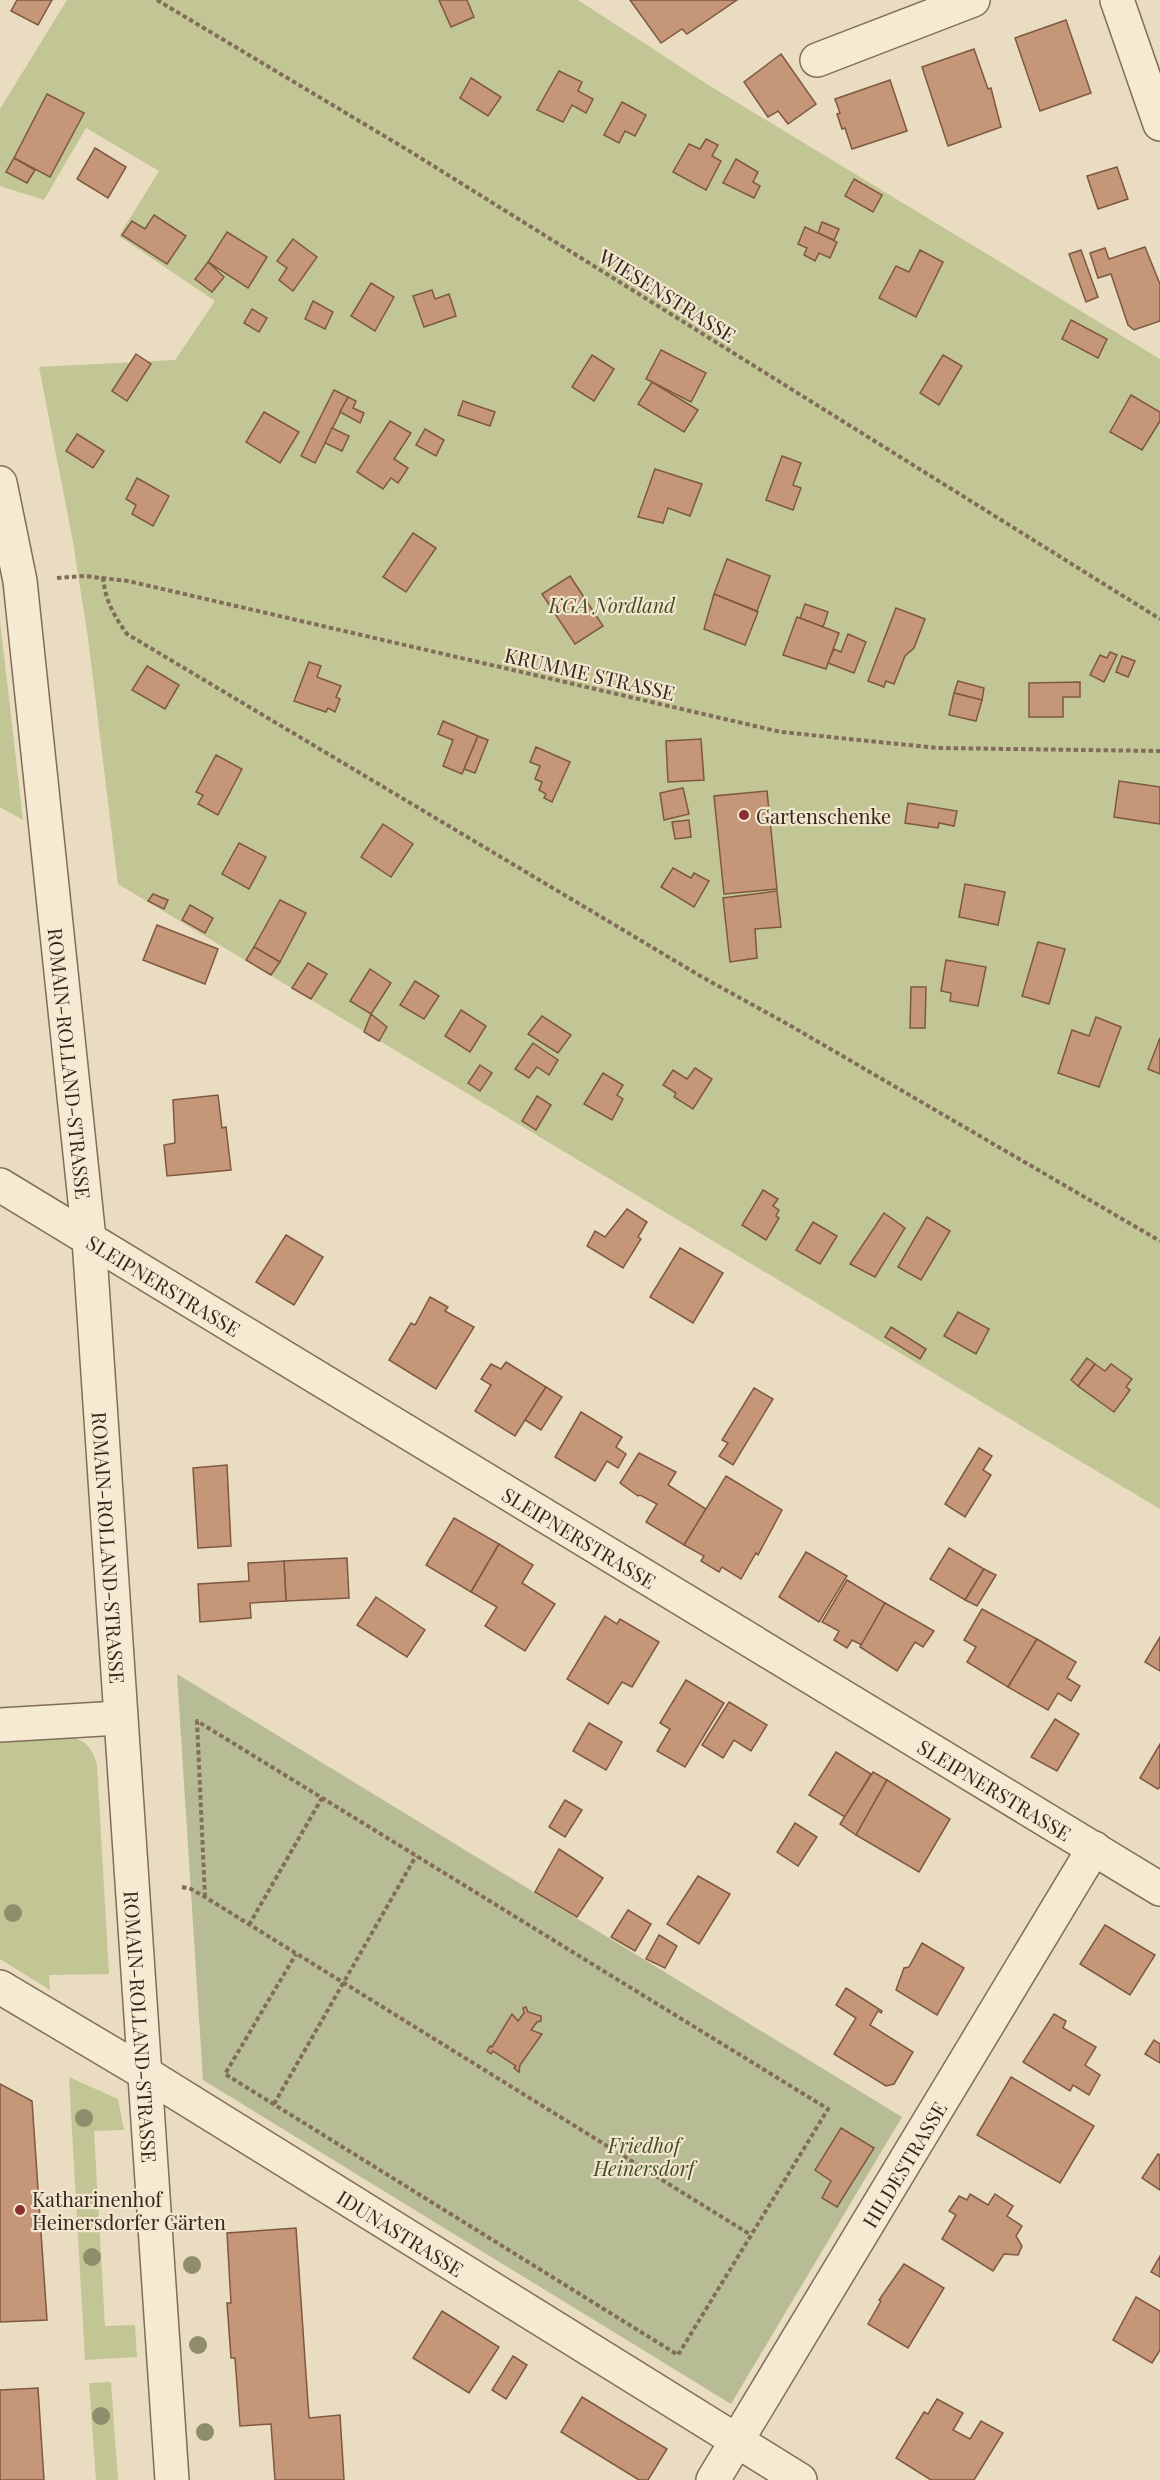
<svg xmlns="http://www.w3.org/2000/svg" width="1160" height="2480" viewBox="0 0 1160 2480" font-family="'Playfair Display',serif">
	<rect width="100%" height="100%" fill="#eadcc0"/>
	<!-- green -->
	<g fill="#c2c695">
		<polygon points="67,0 578,0 710,86 1160,359 1160,1509 118,884 88,638 73,542 39,367 175,360 215,301 119,236 159,171 86,128 44,200 0,186 0,109"/>
		<polygon points="0,621 23,820 0,807"/>
		<path d="M67,1736C86,1740 92,1747 97,1765L109,1974L49,1975L50,1990L0,1959V1740Z"/>
		<polygon points="69,2077 118,2099 124,2130 94,2131 105,2326 135,2325 137,2357 85,2360"/>
		<polygon points="111,2382 118,2480 96,2480 89,2383"/>
	</g>
	<!-- cemetery -->
	<polygon fill="#b8bc94" points="177,1674 902,2117 731,2404 203,2080"/>
	<!-- building -->
	<g fill="#c59678" stroke="#7e5841" stroke-width="1.5">
		<polygon points="17,0 52,0 38,25 11,11"/>
		<polygon points="439,0 467,0 474,17 451,27"/>
		<polygon points="630,0 737,0 687,34 682,29 661,43"/>
		<polygon points="1066,20 1091,93 1040,111 1015,38"/>
		<polygon points="974,49 988,89 991,88 1001,127 948,146 922,67"/>
		<polygon points="781,54 816,104 788,124 778,111 768,117 744,82"/>
		<polygon points="559,71 582,82 578,91 593,99 586,113 572,105 563,122 537,110"/>
		<polygon points="471,78 501,97 488,116 460,98"/>
		<polygon points="890,80 907,131 852,149 845,128 842,129 837,114 840,113 835,99"/>
		<polygon points="47,94 84,113 50,177 14,158"/>
		<polygon points="622,102 646,115 635,136 625,131 619,143 604,135"/>
		<polygon points="706,139 718,145 712,156 721,161 706,190 673,172 689,144 700,149"/>
		<polygon points="95,148 126,167 108,198 77,179"/>
		<polygon points="14,158 35,170 27,183 6,172"/>
		<polygon points="736,159 758,172 753,182 760,186 754,198 723,183"/>
		<polygon points="1117,167 1128,199 1098,209 1087,176"/>
		<polygon points="854,179 882,195 873,212 845,196"/>
		<polygon points="154,215 186,236 167,264 122,235 132,221 145,229"/>
		<polygon points="822,222 839,229 834,240 818,233"/>
		<polygon points="805,227 837,242 830,258 819,253 815,261 804,255 807,248 798,244"/>
		<polygon points="227,232 267,257 248,288 208,262"/>
		<polygon points="293,239 317,257 293,291 279,280 287,268 277,261"/>
		<polygon points="1145,247 1160,284 1160,321 1134,330 1128,325 1111,274 1098,278 1090,253 1105,248 1109,259"/>
		<polygon points="920,250 943,262 916,317 879,298 896,266 909,272"/>
		<polygon points="1081,250 1098,297 1086,302 1069,254"/>
		<polygon points="208,262 224,277 212,292 195,279"/>
		<polygon points="371,283 394,297 375,331 351,316"/>
		<polygon points="432,290 435,299 449,294 456,316 424,327 413,296"/>
		<polygon points="313,301 333,312 325,329 305,319"/>
		<polygon points="252,309 267,318 259,332 244,323"/>
		<polygon points="1071,320 1107,339 1098,358 1062,339"/>
		<polygon points="661,350 706,373 691,402 646,379"/>
		<polygon points="136,354 151,364 127,401 112,391"/>
		<polygon points="592,355 614,369 594,401 572,387"/>
		<polygon points="943,355 962,366 939,405 920,393"/>
		<polygon points="652,382 698,410 684,432 638,404"/>
		<polygon points="334,390 348,397 315,463 301,456"/>
		<polygon points="1131,395 1160,412 1160,421 1142,450 1110,432"/>
		<polygon points="348,397 356,401 353,408 364,413 360,423 340,412"/>
		<polygon points="463,401 495,412 490,426 458,415"/>
		<polygon points="264,412 299,432 280,463 246,442"/>
		<polygon points="390,421 411,433 394,459 408,468 398,483 391,478 383,489 357,472"/>
		<polygon points="332,428 349,436 342,451 325,443"/>
		<polygon points="425,429 444,440 436,456 416,445"/>
		<polygon points="77,434 104,451 93,468 66,451"/>
		<polygon points="782,456 801,463 793,485 801,488 793,510 766,500"/>
		<polygon points="655,469 702,484 690,516 668,508 663,523 638,517"/>
		<polygon points="137,478 169,496 153,526 132,514 136,505 126,499"/>
		<polygon points="413,533 436,548 406,592 383,577"/>
		<polygon points="727,559 770,576 757,611 714,594"/>
		<polygon points="570,576 603,626 575,644 542,594"/>
		<polygon points="714,594 758,612 745,645 704,629"/>
		<polygon points="805,604 828,612 823,627 800,618"/>
		<polygon points="896,608 925,619 914,648 905,656 894,684 886,681 884,687 868,681"/>
		<polygon points="797,617 839,633 826,669 783,655"/>
		<polygon points="848,634 866,642 854,673 828,663 834,649 841,652"/>
		<polygon points="1110,652 1117,655 1104,682 1090,675 1100,655 1107,658"/>
		<polygon points="1122,656 1135,661 1128,677 1116,672"/>
		<polygon points="309,662 321,666 317,677 341,686 336,697 340,699 335,712 328,708 326,712 294,701"/>
		<polygon points="147,666 179,685 165,709 132,690"/>
		<polygon points="958,681 984,688 982,700 954,693"/>
		<polygon points="1080,682 1080,697 1063,697 1063,717 1029,717 1029,683"/>
		<polygon points="954,693 982,700 976,721 949,715"/>
		<polygon points="443,721 478,736 462,774 443,766 453,740 438,734"/>
		<polygon points="478,736 488,740 475,773 464,769"/>
		<polygon points="701,739 704,780 668,782 666,741"/>
		<polygon points="536,747 570,762 552,802 544,798 546,794 539,790 542,782 535,779 540,766 530,762"/>
		<polygon points="216,755 242,769 218,815 198,804 203,795 196,792"/>
		<polygon points="1119,781 1160,787 1160,824 1114,817"/>
		<polygon points="683,788 689,814 664,820 660,793"/>
		<polygon points="767,791 777,889 724,894 714,796"/>
		<polygon points="908,803 957,811 954,826 939,823 938,828 905,823"/>
		<polygon points="689,820 691,837 675,839 672,822"/>
		<polygon points="383,824 413,844 391,877 361,857"/>
		<polygon points="239,843 266,857 249,889 222,874"/>
		<polygon points="673,868 691,878 694,873 709,881 694,907 661,887"/>
		<polygon points="965,884 1005,892 998,925 959,917"/>
		<polygon points="777,891 781,927 755,929 757,958 730,962 723,898"/>
		<polygon points="153,894 168,900 164,909 148,901"/>
		<polygon points="280,900 306,913 280,962 254,947"/>
		<polygon points="190,905 213,918 205,933 182,920"/>
		<polygon points="157,925 218,949 205,984 143,960"/>
		<polygon points="1038,942 1065,949 1049,1004 1022,996"/>
		<polygon points="254,947 280,962 271,975 246,960"/>
		<polygon points="946,960 986,967 978,1006 950,1001 951,993 941,991"/>
		<polygon points="308,963 327,974 311,999 292,988"/>
		<polygon points="370,969 391,983 371,1014 350,1001"/>
		<polygon points="415,981 439,996 424,1019 400,1005"/>
		<polygon points="911,987 926,987 925,1028 910,1028"/>
		<polygon points="461,1010 486,1026 470,1052 445,1036"/>
		<polygon points="371,1014 387,1027 379,1041 364,1032"/>
		<polygon points="542,1016 571,1035 558,1053 528,1034"/>
		<polygon points="1096,1017 1121,1027 1099,1087 1058,1073 1072,1030 1089,1036"/>
		<polygon points="1160,1038 1160,1074 1148,1069"/>
		<polygon points="533,1043 558,1060 549,1075 537,1067 529,1078 515,1069"/>
		<polygon points="480,1065 492,1073 480,1091 468,1083"/>
		<polygon points="695,1068 712,1079 693,1109 674,1097 676,1093 663,1085 673,1070 687,1079"/>
		<polygon points="603,1073 623,1085 617,1095 623,1099 612,1120 584,1104"/>
		<polygon points="218,1095 222,1128 226,1127 231,1170 167,1176 164,1145 175,1143 173,1100"/>
		<polygon points="537,1096 551,1105 536,1130 522,1121"/>
		<polygon points="763,1190 778,1199 773,1206 779,1210 776,1216 779,1218 766,1240 742,1225"/>
		<polygon points="627,1209 647,1222 638,1237 641,1239 623,1268 587,1246 595,1231 605,1237"/>
		<polygon points="884,1213 905,1228 875,1277 850,1264"/>
		<polygon points="927,1217 950,1231 921,1280 898,1267"/>
		<polygon points="813,1222 837,1236 820,1264 796,1250"/>
		<polygon points="286,1235 323,1257 294,1305 256,1282"/>
		<polygon points="680,1248 723,1273 693,1323 650,1297"/>
		<polygon points="430,1297 448,1307 445,1311 474,1327 436,1389 389,1360 411,1323 415,1325"/>
		<polygon points="958,1312 989,1329 976,1354 944,1336"/>
		<polygon points="891,1327 926,1349 920,1359 885,1337"/>
		<polygon points="1087,1358 1095,1364 1078,1386 1071,1380"/>
		<polygon points="506,1362 546,1387 515,1436 475,1411 491,1385 481,1379 491,1364 501,1369"/>
		<polygon points="1095,1364 1105,1371 1111,1364 1132,1379 1126,1387 1130,1390 1114,1412 1078,1386"/>
		<polygon points="546,1387 562,1397 541,1430 525,1420"/>
		<polygon points="754,1388 773,1399 733,1465 719,1456 728,1443 722,1440"/>
		<polygon points="581,1412 622,1437 616,1447 626,1454 618,1468 607,1461 595,1481 555,1457"/>
		<polygon points="979,1448 992,1456 983,1470 991,1475 965,1517 945,1504"/>
		<polygon points="639,1453 676,1472 668,1485 706,1509 684,1545 646,1522 657,1504 640,1495 638,1496 620,1483"/>
		<polygon points="227,1465 231,1546 198,1548 193,1468"/>
		<polygon points="726,1476 782,1510 758,1555 756,1553 741,1579 722,1567 719,1572 701,1561 704,1556 684,1545"/>
		<polygon points="454,1518 499,1544 471,1592 426,1565"/>
		<polygon points="499,1544 533,1565 522,1583 555,1604 525,1651 485,1626 497,1607 471,1592"/>
		<polygon points="949,1548 984,1569 965,1600 930,1579"/>
		<polygon points="806,1552 847,1576 819,1622 779,1597"/>
		<polygon points="347,1558 349,1598 286,1601 284,1561"/>
		<polygon points="284,1561 286,1601 250,1603 251,1618 200,1622 198,1584 249,1581 248,1563"/>
		<polygon points="984,1569 996,1575 977,1606 965,1600"/>
		<polygon points="847,1580 885,1603 862,1645 852,1640 847,1648 834,1640 839,1631 822,1622"/>
		<polygon points="376,1597 425,1630 407,1657 357,1625"/>
		<polygon points="885,1603 934,1631 923,1647 915,1642 897,1671 860,1647"/>
		<polygon points="982,1609 1037,1639 1008,1687 967,1662 976,1647 964,1640"/>
		<polygon points="605,1616 617,1624 620,1619 659,1642 632,1687 622,1682 608,1704 567,1679"/>
		<polygon points="1160,1637 1160,1671 1145,1662"/>
		<polygon points="1037,1639 1076,1662 1067,1678 1080,1686 1071,1701 1058,1693 1048,1710 1008,1687"/>
		<polygon points="686,1680 724,1703 685,1767 657,1751 670,1729 660,1723"/>
		<polygon points="729,1702 767,1725 751,1751 734,1740 723,1758 702,1745"/>
		<polygon points="1055,1719 1079,1734 1057,1771 1031,1757"/>
		<polygon points="589,1723 622,1742 606,1770 573,1751"/>
		<polygon points="1160,1744 1160,1787 1158,1789 1140,1778"/>
		<polygon points="836,1752 871,1774 845,1817 809,1795"/>
		<polygon points="873,1772 887,1780 856,1835 840,1824"/>
		<polygon points="887,1780 950,1819 919,1872 856,1835"/>
		<polygon points="565,1800 582,1810 565,1837 549,1827"/>
		<polygon points="795,1823 817,1837 798,1866 777,1852"/>
		<polygon points="559,1849 603,1878 577,1917 535,1892"/>
		<polygon points="698,1876 730,1894 699,1944 667,1924"/>
		<polygon points="628,1910 651,1924 635,1951 611,1937"/>
		<polygon points="1105,1925 1155,1955 1130,1995 1080,1964"/>
		<polygon points="659,1935 677,1946 665,1968 646,1959"/>
		<polygon points="922,1943 964,1968 937,2015 896,1990 904,1968 909,1967"/>
		<polygon points="846,1988 882,2011 881,2013 878,2011 870,2025 913,2052 894,2084 886,2086 834,2054 856,2018 836,2005"/>
		<polygon points="526,2007 528,2012 541,2016 541,2021 537,2022 531,2030 542,2034 520,2065 519,2072 514,2068 516,2066 493,2051 491,2054 487,2051 490,2046 492,2047 512,2014 518,2021 524,2013 523,2008"/>
		<polygon points="1054,2014 1066,2021 1063,2028 1096,2047 1085,2065 1100,2075 1089,2095 1073,2085 1070,2091 1023,2062"/>
		<polygon points="1154,2040 1160,2044 1160,2063 1145,2054"/>
		<polygon points="1011,2077 1094,2126 1060,2183 977,2135"/>
		<polygon points="0,2084 32,2101 47,2320 0,2322"/>
		<polygon points="841,2128 874,2148 837,2207 822,2198 831,2181 815,2170"/>
		<polygon points="1158,2154 1160,2155 1160,2190 1142,2178"/>
		<polygon points="970,2194 988,2205 995,2194 1013,2206 1007,2216 1022,2226 1016,2236 1022,2246 1018,2255 1004,2254 993,2271 942,2239 956,2215 949,2211 959,2196 967,2200"/>
		<polygon points="296,2228 309,2418 340,2415 344,2480 275,2480 271,2424 240,2426 235,2358 231,2358 227,2303 231,2303 227,2233"/>
		<polygon points="1160,2256 1160,2277 1151,2272"/>
		<polygon points="904,2264 944,2288 908,2348 868,2324 881,2301 879,2300"/>
		<polygon points="1136,2297 1160,2311 1160,2350 1152,2363 1113,2340"/>
		<polygon points="442,2311 499,2347 469,2393 413,2358"/>
		<polygon points="513,2356 527,2365 506,2399 492,2390"/>
		<polygon points="38,2388 44,2480 0,2480 0,2390"/>
		<polygon points="582,2397 667,2449 648,2480 639,2480 561,2432"/>
		<polygon points="937,2399 963,2413 953,2430 970,2439 981,2421 1003,2433 974,2480 931,2480 896,2458 924,2412 928,2414"/>
	</g>
	<g fill="none" stroke-linecap="round" stroke-linejoin="round">
		<!-- minor casing -->
		<g stroke="#816d59" stroke-width="36">
			<g id="minor">
				<polyline points="1117,0 1160,124"/>
				<polyline points="817,60 973,0"/>
				<path id="s1" d="M0,483L20,581L89,1239L172,2480"/>
				<path id="s2" d="M0,1185L1160,1889"/>
				<polyline points="0,1725 119,1718"/>
				<path id="s3" d="M0,1987L143,2072L800,2480"/>
				<path id="s4" d="M713,2480L1094,1848"/>
			</g>
		</g>
		<!-- path -->
		<g stroke="#816d59" stroke-width="4" stroke-dasharray="4.5 3" stroke-linecap="butt">
			<polyline points="157,0 411,152 1160,619"/>
			<path d="M103,577C105,600 114,616 127,634L702,977L791,1026L1160,1241"/>
			<polyline points="57,578 84,576 128,581 781,732 938,748 1160,751"/>
			<polyline points="182,1887 191,1889 205,1897 751,2235"/>
			<polyline points="205,1897 197,1721 828,2109 678,2355 225,2074 296,1954"/>
			<polyline points="249,1925 322,1798"/>
			<polyline points="274,2104 416,1856"/>
		</g>
		<!-- minor -->
		<use href="#minor" stroke="#f5ead2" stroke-width="33"/>
	</g>
	<!-- trees -->
	<g fill="#8f8d6b">
		<circle cx="13" cy="1913" r="9"/>
		<circle cx="84" cy="2118" r="9"/>
		<circle cx="92" cy="2257" r="9"/>
		<circle cx="192" cy="2265" r="9"/>
		<circle cx="198" cy="2345" r="9"/>
		<circle cx="101" cy="2416" r="9"/>
		<circle cx="205" cy="2432" r="9"/>
	</g>
	<!-- markers -->
	<g fill="#8b2e31" stroke="#f2e7ce" stroke-width="2">
		<circle cx="744" cy="815" r="6"/>
		<circle cx="20" cy="2210" r="6"/>
	</g>
	<g text-anchor="middle" dominant-baseline="central" stroke-width="4.5" stroke-linejoin="round" paint-order="stroke">
		<!-- street labels -->
		<g font-size="20" fill="#32261d" stroke="#f2e7ce">
			<text transform="translate(668 295) rotate(32)">WIESENSTRASSE</text>
			<text transform="translate(590 673) rotate(13)">KRUMME STRASSE</text>
			<text stroke="none"><textPath href="#s1" startOffset="585">ROMAIN-ROLLAND-STRASSE</textPath></text>
			<text stroke="none"><textPath href="#s2" startOffset="192">SLEIPNERSTRASSE</textPath></text>
			<text stroke="none"><textPath href="#s2" startOffset="678">SLEIPNERSTRASSE</textPath></text>
			<text stroke="none"><textPath href="#s1" startOffset="1071">ROMAIN-ROLLAND-STRASSE</textPath></text>
			<text stroke="none"><textPath href="#s2" startOffset="1164">SLEIPNERSTRASSE</textPath></text>
			<text stroke="none"><textPath href="#s1" startOffset="1551">ROMAIN-ROLLAND-STRASSE</textPath></text>
			<text stroke="none"><textPath href="#s4" startOffset="369">HILDESTRASSE</textPath></text>
			<text stroke="none"><textPath href="#s3" startOffset="470">IDUNASTRASSE</textPath></text>
		</g>
		<!-- park labels -->
		<g font-size="20" font-style="italic" fill="#444d25" stroke="#f2e7ce">
			<text x="612" y="604">KGA Nordland</text>
			<text x="644" y="2144">Friedhof<tspan x="644" dy="23">Heinersdorf</tspan></text>
		</g>
		<!-- poi labels -->
		<g font-size="20" fill="#32261d" stroke="#f2e7ce" text-anchor="start">
			<text x="756" y="815">Gartenschenke</text>
			<text x="32" y="2198">Katharinenhof<tspan x="32" dy="23">Heinersdorfer Gärten</tspan></text>
		</g>
	</g>
</svg>
